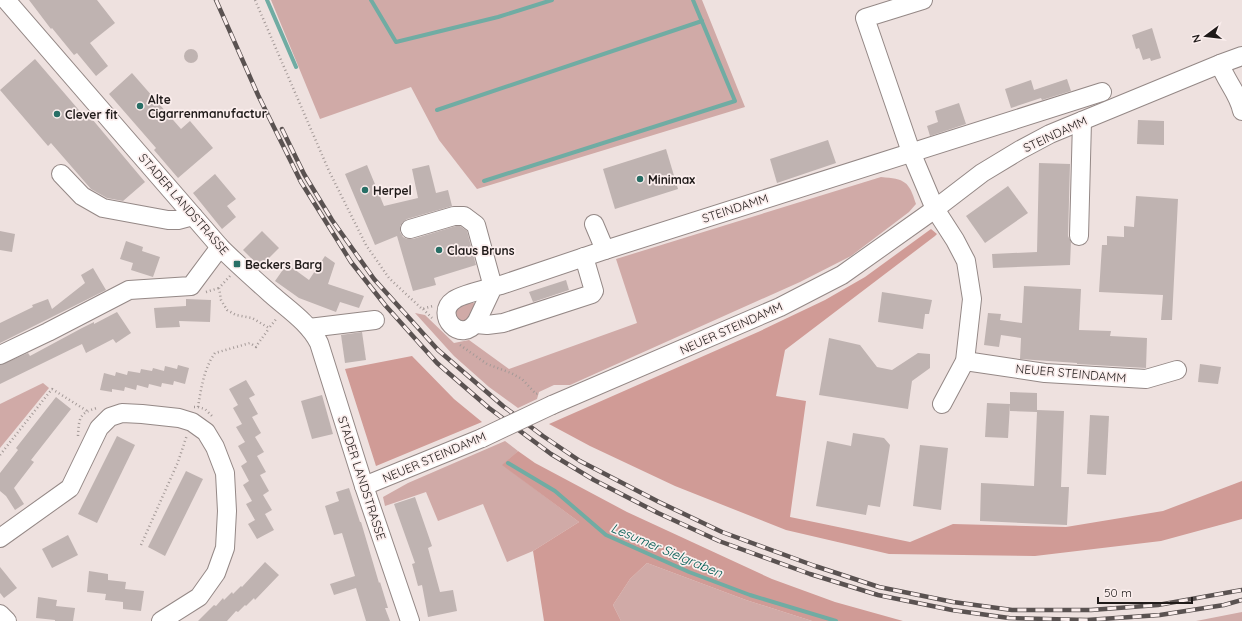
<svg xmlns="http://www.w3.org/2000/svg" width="1242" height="621" viewBox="0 0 1242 621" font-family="Quicksand,sans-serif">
	<rect width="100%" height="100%" fill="#eee1df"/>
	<!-- green -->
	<g fill="#d0aaa7">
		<polygon points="271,0 702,0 745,107 477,189 439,140 411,87 320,119"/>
		<path d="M881,177C905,179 909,181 916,204L909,212L851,256L800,282L570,385H554L539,392L537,399L518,408L489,387L454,356L415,313L425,315L454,343L469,340L509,369L637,323L616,259Z"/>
		<polygon points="471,301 476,305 468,322 457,322 454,308"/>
		<polygon points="43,383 49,388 0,448 0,404"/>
		<polygon points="505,441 518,451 503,465 579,522 533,551 507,562 483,504 438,521 426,492 385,506 383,497 408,483"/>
		<polygon points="647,563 746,600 812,621 621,621 613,605 630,579"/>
		<polygon points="1242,612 1242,621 1196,621"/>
	</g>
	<!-- forest -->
	<g fill="#d09b96">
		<polygon points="931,229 937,234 935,236 785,350 776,396 806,401 790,517 910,542 953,524 1066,527 1163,511 1242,481 1242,519 1161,541 1035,556 889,554 786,530 675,486 590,446 549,424 758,332 825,300 865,277"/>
		<polygon points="412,356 454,399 482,422 376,466 345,369"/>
		<polygon points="518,451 535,463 627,512 772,579 835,602 903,621 812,621 746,600 647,563 630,579 613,605 621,621 544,621 533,551 579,522 502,465"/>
	</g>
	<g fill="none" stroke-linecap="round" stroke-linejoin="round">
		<!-- stream -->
		<g stroke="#70aca3" stroke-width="4">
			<polyline points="267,0 296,67"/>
			<polyline points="371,0 396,42 498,17 552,0"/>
			<polyline points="437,110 702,21"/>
			<polyline points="484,181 735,101 693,0"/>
			<polyline points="508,463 555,491 606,535 689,572 750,595 836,621"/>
		</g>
	</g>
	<!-- building -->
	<g fill="#bfb3b1">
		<polygon points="29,0 97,0 115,23 90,43 108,66 96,76 77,53 74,55 52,28 51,29"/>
		<polygon points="1152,28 1161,58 1151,61 1150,58 1143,60 1139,48 1136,49 1132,35"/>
		<circle cx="191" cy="56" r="7"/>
		<polygon points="35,59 84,116 87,113 145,182 123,201 107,198 91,189 51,143 48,146 0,90"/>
		<polygon points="132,73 181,129 190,121 213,148 178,178 154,150 156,148 109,94"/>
		<polygon points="1067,79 1071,91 1042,100 1041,98 1011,108 1005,89 1031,80 1034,90"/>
		<polygon points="959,103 966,124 930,136 927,126 938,122 935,111"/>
		<polygon points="1138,120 1164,121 1164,145 1137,144"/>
		<polygon points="828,140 836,163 777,183 770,159"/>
		<polygon points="666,149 678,189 615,209 603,169"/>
		<polygon points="1039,163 1070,164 1068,236 1071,242 1070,265 993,268 992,254 1037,252"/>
		<polygon points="367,165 384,206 418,198 412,169 429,165 436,193 448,190 452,206 407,219 403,222 400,226 400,232 403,237 407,239 413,239 456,226 460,226 467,231 476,265 434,278 436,285 413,291 397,236 375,245 345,174"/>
		<polygon points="215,174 236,199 227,206 236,217 222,229 193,193"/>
		<polygon points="1008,186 1028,213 985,243 966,216"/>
		<polygon points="1136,196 1178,199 1172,320 1161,320 1163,295 1099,292 1102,245 1107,245 1107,236 1124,237 1124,226 1134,227"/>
		<polygon points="0,231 15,234 12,252 0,250"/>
		<polygon points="262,231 279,248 260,267 243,250"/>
		<polygon points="126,241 143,247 142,251 160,257 153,277 131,270 133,263 120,259"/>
		<polygon points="325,256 335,263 328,284 364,296 359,308 340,302 336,312 299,298 275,281 287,264 309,280"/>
		<polygon points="93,268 106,290 0,343 0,323 33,307 32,305 48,299 52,309 85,283 81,275"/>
		<polygon points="566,280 569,290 533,302 529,292"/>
		<polygon points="1024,286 1081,289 1079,330 1111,331 1110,336 1147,338 1146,368 1077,364 1077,363 1020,359 1021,338 1001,335 999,347 984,345 988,313 1001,314 1000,320 1022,323"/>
		<polygon points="882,292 932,300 929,314 925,314 923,329 878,322"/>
		<polygon points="186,299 211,300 210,322 179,321 180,327 156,328 154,308 186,306"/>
		<polygon points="117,312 131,333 116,343 113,339 86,353 82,344 0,384 0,365 28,353 30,356 82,328 94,322 94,324"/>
		<polygon points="362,332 366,360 345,363 341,335"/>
		<polygon points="829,338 860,345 877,367 892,370 918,353 930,354 930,368 912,381 908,409 819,395"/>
		<polygon points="1200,364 1221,367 1218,384 1198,382"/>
		<polygon points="178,365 189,368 185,384 174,381 173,385 162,383 161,387 149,384 148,388 137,385 136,390 125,387 124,391 112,389 112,392 100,390 104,373 115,376 116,372 127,375 128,371 140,373 141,369 152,371 153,368 164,371 165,366 177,369"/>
		<polygon points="246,380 255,395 249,398 258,414 252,417 261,433 255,437 264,452 257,456 266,472 260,475 269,491 263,495 272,510 265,514 274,530 257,539 248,524 255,520 246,504 252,501 243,485 249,481 241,466 247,462 238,446 245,442 236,427 242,424 233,408 238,405 229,389"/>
		<polygon points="1010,392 1037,393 1037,410 1064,411 1061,487 1069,487 1067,525 980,521 981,483 1034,486 1037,412 1010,411"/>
		<polygon points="322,395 333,434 312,439 301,401"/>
		<polygon points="56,397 71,409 31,460 34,462 14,488 24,504 15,510 6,496 0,491 0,473 18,450 16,448"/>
		<polygon points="987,403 1010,404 1008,438 985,437"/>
		<polygon points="1090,415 1109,416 1106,475 1087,474"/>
		<polygon points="853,433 884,438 890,445 880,507 868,505 866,515 816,506 827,441 851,446"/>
		<polygon points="117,436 135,445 97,523 78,514"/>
		<polygon points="920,445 948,448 941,510 913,506"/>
		<polygon points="186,471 203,479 165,556 148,547"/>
		<polygon points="349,488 360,522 361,522 379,583 380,582 388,608 385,608 390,621 366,621 356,588 334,595 330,584 355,576 342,533 334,535 325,506 339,501 336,492"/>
		<polygon points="415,497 432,546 428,548 440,592 453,590 457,611 428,617 422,585 418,586 412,564 415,563 394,504"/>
		<polygon points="68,535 78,555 52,568 42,549"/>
		<polygon points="265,562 279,575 255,600 254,598 246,606 245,605 238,612 236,611 227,621 198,621 214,605 216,606 223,598 224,600 232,592 233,594 241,586 242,587"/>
		<polygon points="0,567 17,588 4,598 0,593"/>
		<polygon points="89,571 108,574 108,580 126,582 125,589 144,591 141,611 123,609 123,602 105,600 106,594 87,592"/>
		<polygon points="38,597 57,600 56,606 75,608 73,621 55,621 55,620 36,618"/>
	</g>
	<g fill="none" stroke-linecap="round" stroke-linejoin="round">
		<!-- minor casing -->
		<g stroke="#948886" stroke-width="20">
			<g id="minor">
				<path d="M6,0L220,247C237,264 254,279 272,295C289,310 309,323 319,343L364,486L410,621"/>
				<polyline points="923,0 865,18 911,152 935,209 955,240 966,261 972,299 965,361 942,404"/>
				<path d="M1220,64C1225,80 1239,94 1242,111"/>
				<polyline points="61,174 82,196 103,208 168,220 178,220 193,216"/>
				<polyline points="594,224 605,250"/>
				<polyline points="410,229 454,216 464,216 476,225 493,287"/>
				<polyline points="1079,236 1082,121"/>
				<path d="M493,287L477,321C461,346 433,314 454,300C462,294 490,288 501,285L605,250L1102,92"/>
				<polyline points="476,324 487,325 503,323 592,294 594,291 584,257"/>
				<polyline points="309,328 375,320"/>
				<polyline points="0,355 48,332 129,290 191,286 220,247"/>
				<polyline points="965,361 1045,373 1146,379 1177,370"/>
				<polyline points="552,405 780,307 842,275 935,209 982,173 1020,150 1050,134 1220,64 1242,56"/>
				<polyline points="364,486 482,438"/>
				<polyline points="0,538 70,488 99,428 110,417 122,413 142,414 179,418 192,422 206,432 215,447 225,473 227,511 225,548 216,573 199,597 161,621"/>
				<polyline points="0,614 7,621"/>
			</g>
		</g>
		<!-- path -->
		<g stroke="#a39997" stroke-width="2.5" stroke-dasharray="1 3" stroke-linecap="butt">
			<polyline points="255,0 329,171 366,245 389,278 422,309 433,306"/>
			<polyline points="230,276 219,288 221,300 227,310 236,315 252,318 269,328 277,318"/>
			<polyline points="206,292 219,288"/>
			<polyline points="423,309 432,318"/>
			<polyline points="460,345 487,364 511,373 522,379 536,394 539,393"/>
			<path d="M194,407H198C201,389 204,368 215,353L250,343L256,347C260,340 265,335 269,328"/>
			<polyline points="198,407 205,409 212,416"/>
			<path d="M78,436C79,418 79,413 97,408"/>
			<polyline points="0,455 52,389 87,411"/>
			<polyline points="141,545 178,462 187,435"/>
		</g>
		<!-- minor -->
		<use href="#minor" stroke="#fff" stroke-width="18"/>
		<!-- rail casing -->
		<g stroke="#5a5251" stroke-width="4.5">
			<g id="rail">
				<polyline points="216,0 258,95 301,182 351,262 385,305 437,363 489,408 551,454 594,480 658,513 719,541 810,574 878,595 952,610 1009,618 1087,620 1160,615 1224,605 1242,600"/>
				<polyline points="282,129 304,174 332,220 374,279 438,350 503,406 543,436 580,461 659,502 722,532 815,566 879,587 953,602 1012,610 1091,610 1158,605 1242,590"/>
			</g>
		</g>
		<!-- rail -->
		<use href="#rail" stroke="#fbeeed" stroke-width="3" stroke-dasharray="9" stroke-linecap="butt"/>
		<!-- minor-bridge casing -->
		<g stroke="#948886" stroke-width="20" stroke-linecap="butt">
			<polyline id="minor-bridge" points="482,438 552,405"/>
		</g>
		<!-- minor-bridge -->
		<use href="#minor-bridge" stroke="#fff" stroke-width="18"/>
	</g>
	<!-- markers -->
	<g fill="#286f66" stroke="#fbeeed" stroke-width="1.5">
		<circle cx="140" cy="106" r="4"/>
		<circle cx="57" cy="114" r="4"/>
		<circle cx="640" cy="179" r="4"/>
		<circle cx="365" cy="190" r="4"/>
		<circle cx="439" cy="250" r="4"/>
		<rect x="233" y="260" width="8" height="8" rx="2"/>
	</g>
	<g text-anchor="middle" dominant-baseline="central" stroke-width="3.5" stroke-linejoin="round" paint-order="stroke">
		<!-- poi labels -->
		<g font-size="12" font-weight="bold" fill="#1f1a19" stroke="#fbeeed" text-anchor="start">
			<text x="148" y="99">Alte<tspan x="148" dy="14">Cigarrenmanufactur</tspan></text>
			<text x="65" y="114">Clever fit</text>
			<text x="648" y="179">Minimax</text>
			<text x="373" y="190">Herpel</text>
			<text x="447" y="250">Claus Bruns</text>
			<text x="245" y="264">Beckers Barg</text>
		</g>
		<!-- street labels -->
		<g font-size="12" fill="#1f1a19" stroke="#fbeeed">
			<text transform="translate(1055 134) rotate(-25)">STEINDAMM</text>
			<text transform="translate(184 204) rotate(49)">STADER LANDSTRASSE</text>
			<text transform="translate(735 208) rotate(-18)">STEINDAMM</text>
			<text transform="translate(731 328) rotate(-24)">NEUER STEINDAMM</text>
			<text transform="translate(1071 373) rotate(5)">NEUER STEINDAMM</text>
			<text transform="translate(434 457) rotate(-23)">NEUER STEINDAMM</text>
			<text transform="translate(362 478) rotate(72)">STADER LANDSTRASSE</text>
		</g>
		<!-- water labels -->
		<g font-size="13" font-style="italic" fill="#025d54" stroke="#fbeeed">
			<text transform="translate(667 550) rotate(23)">Lesumer Sielgraben</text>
		</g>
	</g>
	<!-- north arrow -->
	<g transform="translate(1206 36) rotate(255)" stroke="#fbeeed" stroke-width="3" paint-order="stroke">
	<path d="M0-3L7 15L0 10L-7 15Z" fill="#1f1a19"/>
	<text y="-6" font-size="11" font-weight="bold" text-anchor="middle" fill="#1f1a19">N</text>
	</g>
	<!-- scale -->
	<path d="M1098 597v6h94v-6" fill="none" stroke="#1f1a19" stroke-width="2"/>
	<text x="1104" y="597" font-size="12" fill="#1f1a19" stroke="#fbeeed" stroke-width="3" paint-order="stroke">50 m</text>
</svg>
